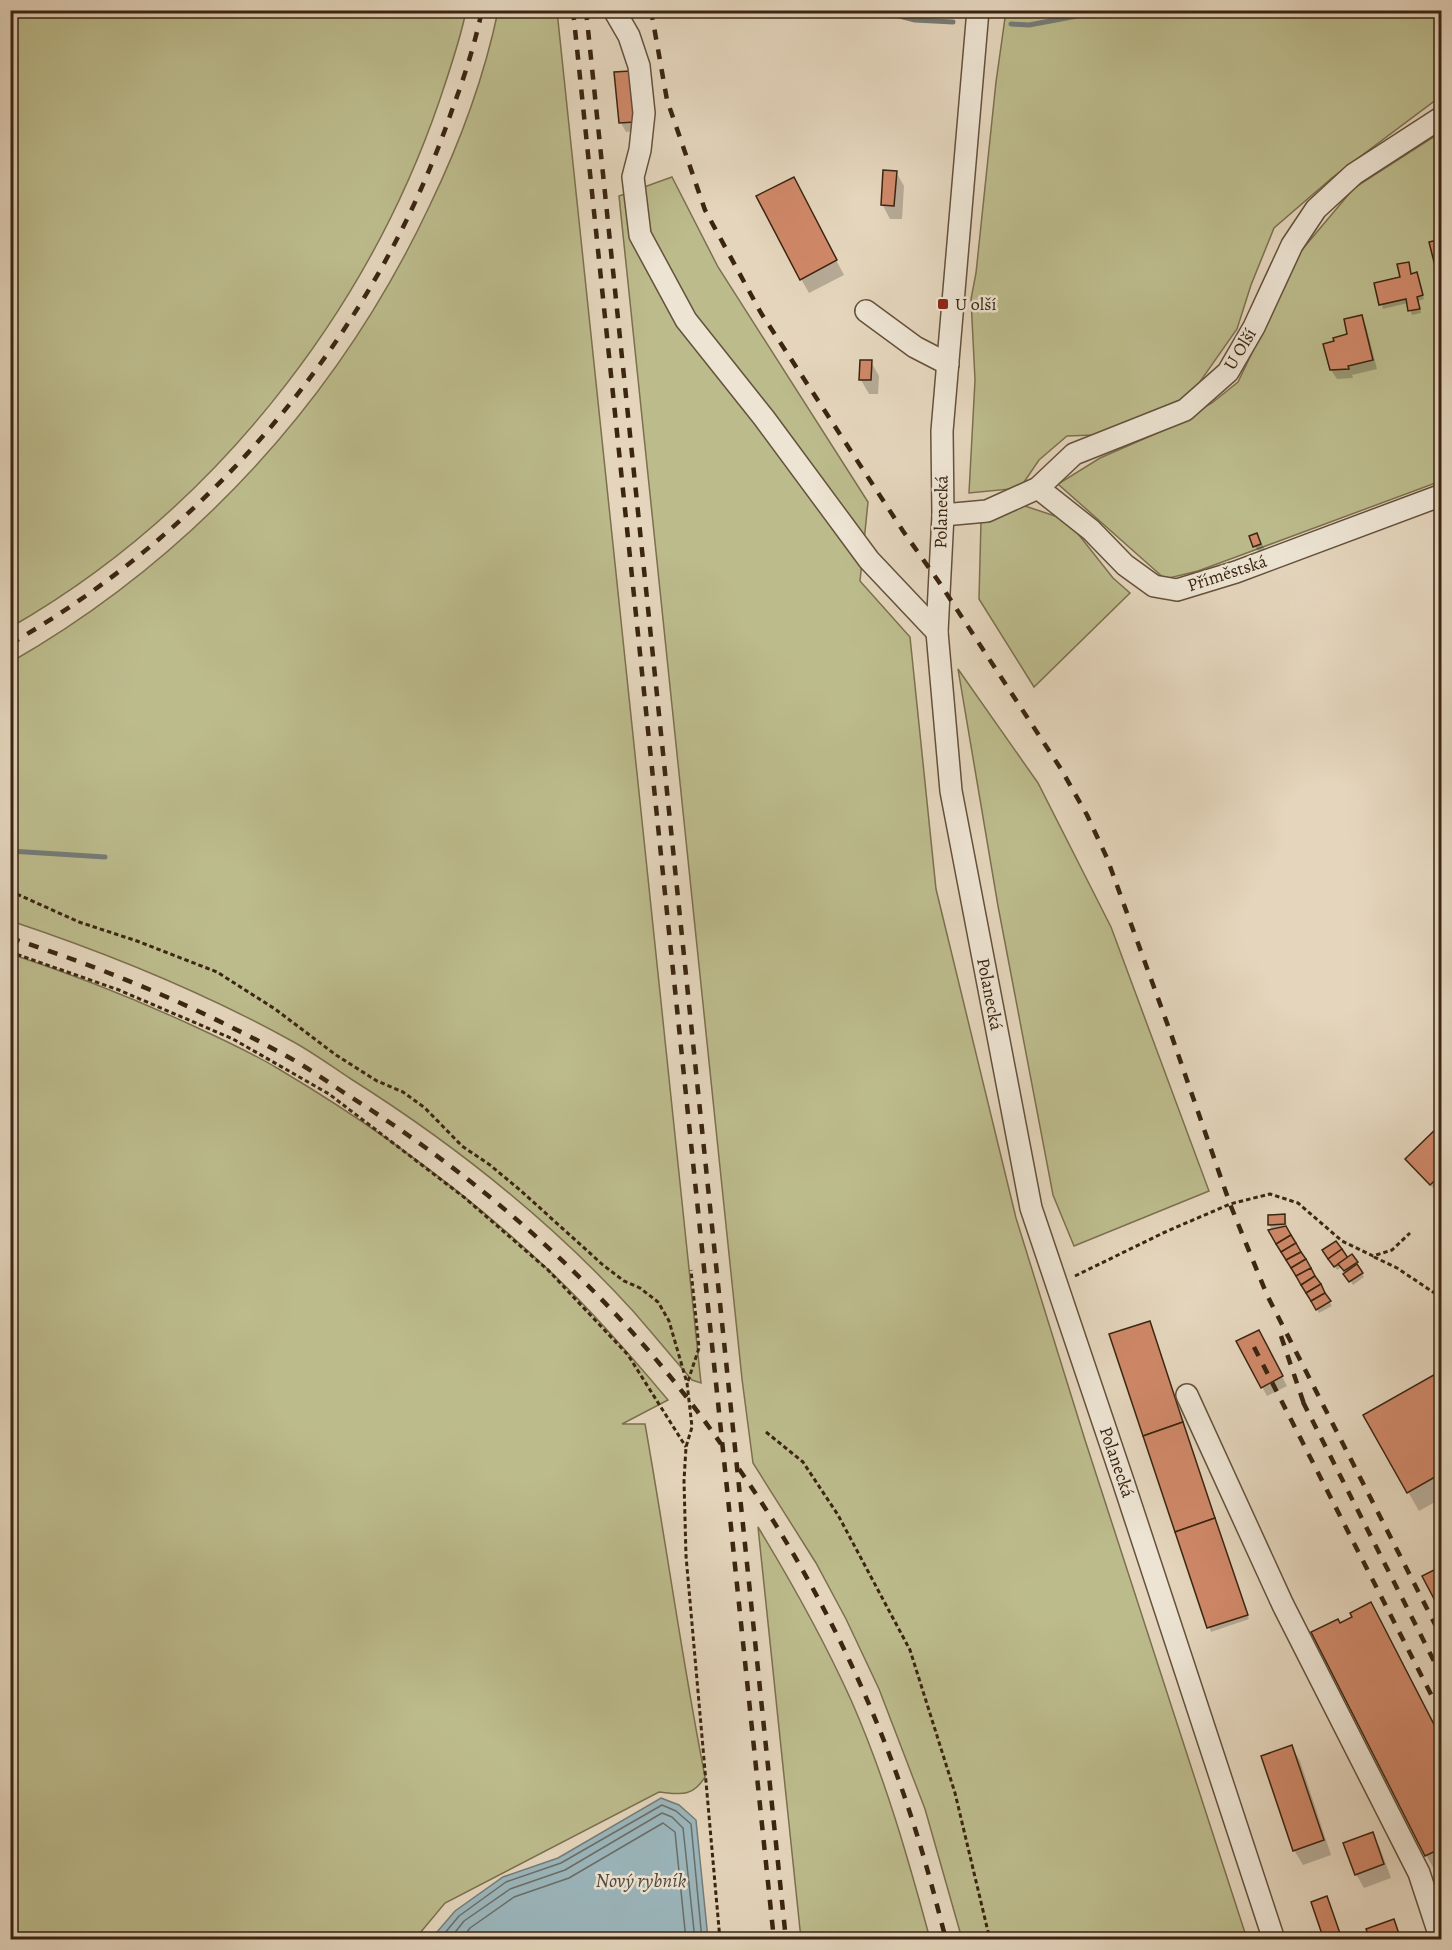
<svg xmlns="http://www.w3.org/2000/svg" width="1452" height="1950" viewBox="0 0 1452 1950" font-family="Alegreya,serif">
	<rect width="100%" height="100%" fill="#e4d5bc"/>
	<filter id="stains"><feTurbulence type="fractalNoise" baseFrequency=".00333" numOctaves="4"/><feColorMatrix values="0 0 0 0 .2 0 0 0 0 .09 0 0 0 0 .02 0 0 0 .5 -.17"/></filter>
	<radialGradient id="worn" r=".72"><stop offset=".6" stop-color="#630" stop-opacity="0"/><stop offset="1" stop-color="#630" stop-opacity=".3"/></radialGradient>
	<!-- green -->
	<g fill="#bcbb8c" stroke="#7c704e" stroke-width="1.5">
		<path d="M10,11H466C460,41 449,72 439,102C365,317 210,513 11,627Z"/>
		<path d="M498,11H557L701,1383L692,1380C672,1357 653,1334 633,1311C551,1221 454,1144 351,1079C331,1066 311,1051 290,1040C201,991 107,953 11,921V662C194,557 339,398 429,207C459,145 484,78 498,11Z"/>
		<polygon points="1006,11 1441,11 1441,96 1333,177 1274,228 1251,285 1237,329 1190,396 1094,435 1067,436 1039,460 1020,488 969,493 975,380 971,299 976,273 996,82"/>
		<polygon points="1441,132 1441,481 1198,571 1165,579 1058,484 1100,458 1164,430 1212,403 1238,382 1300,252 1354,188"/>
		<polygon points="672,177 718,267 868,502 860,581 910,637 936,889 1016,1218 1085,1440 1247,1939 962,1939 925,1809 879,1689 846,1619 816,1563 753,1463 742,1379 619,196"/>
		<polygon points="1022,505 1067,520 1113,578 1130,593 1034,687 979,599 981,521"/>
		<polygon points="958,669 1038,783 1111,927 1209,1191 1074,1246 1053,1195 998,906"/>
		<path d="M11,954C75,975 138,1000 200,1029C226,1041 252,1053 277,1068C377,1127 471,1196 555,1276C596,1315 632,1357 668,1400L622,1424H645C666,1542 682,1660 705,1777C692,1798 680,1794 659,1792L445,1903L415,1939H11Z"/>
		<path d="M758,1527C792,1583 824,1640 851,1700C885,1777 908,1858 930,1939H801Z"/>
	</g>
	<!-- water -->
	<polygon fill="#9bb6bc" stroke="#757c78" stroke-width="1.5" points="661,1798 679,1805 696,1820 708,1939 431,1939 455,1911 503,1877 558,1858"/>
	<!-- shadow -->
	<g fill="#0003">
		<polygon points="615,74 639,131 626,132 621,123"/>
		<polygon points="896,172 904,186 902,219 890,219 882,204"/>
		<polygon points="801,193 844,275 809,293 801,279"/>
		<polygon points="1408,263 1412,275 1417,274 1419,278 1424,299 1418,301 1421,313 1412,315 1408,303 1383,309 1376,284 1402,278"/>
		<polygon points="1361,317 1366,326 1377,369 1352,375 1353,378 1337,379 1331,370"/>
		<polygon points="871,362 879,376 878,394 869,394 861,380"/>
		<polygon points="1256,535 1265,549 1268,559 1263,560 1255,546"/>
		<polygon points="1442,1125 1442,1180 1433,1188 1407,1160"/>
		<polygon points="1284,1215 1286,1219 1287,1228 1285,1228 1332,1306 1319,1313 1271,1231 1273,1231 1269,1225 1269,1216"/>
		<polygon points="1324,1251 1347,1260 1352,1256 1364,1277 1353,1285 1342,1267 1337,1270"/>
		<polygon points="1151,1326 1249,1619 1211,1632 1111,1335"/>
		<polygon points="1264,1341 1287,1386 1267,1396 1262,1387"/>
		<polygon points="1442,1380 1442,1498 1419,1511 1365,1416"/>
		<polygon points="1354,1618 1442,1740 1442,1872 1437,1874 1426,1855 1340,1625"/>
		<polygon points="1292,1747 1300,1761 1331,1855 1303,1865 1294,1850"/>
		<polygon points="1372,1834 1380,1848 1391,1878 1364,1888 1356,1874"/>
	</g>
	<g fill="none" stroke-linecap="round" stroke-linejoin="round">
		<!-- shore -->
		<g stroke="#6b6e66" stroke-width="1.5">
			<polyline points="439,1940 459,1916 506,1882 561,1863 662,1805 676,1811 691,1824 702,1940"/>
			<polyline points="449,1940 464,1921 510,1889 565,1870 662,1813 672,1817 683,1828 695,1940"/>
			<polyline points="461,1940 470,1928 514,1897 569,1878 663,1823 675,1832 686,1940"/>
		</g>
		<!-- stream -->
		<g stroke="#757c78" stroke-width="5">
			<polyline points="876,10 915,20 953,22"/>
			<polyline points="1011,24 1029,25 1109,10"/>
			<polyline points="10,851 105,857"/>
		</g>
	</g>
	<!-- building -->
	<g fill="#cf8868" stroke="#3b2511" stroke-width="1.5">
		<polygon points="630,71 635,122 619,123 614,72"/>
		<polygon points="883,170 897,171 894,206 881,205"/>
		<polygon points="794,177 837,260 800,280 756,196"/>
		<polygon points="1442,239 1442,282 1439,282 1429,242"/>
		<polygon points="1409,262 1411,274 1417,272 1423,295 1417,297 1420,309 1408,311 1406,299 1379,305 1374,283 1400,277 1397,264"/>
		<polygon points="1362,315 1373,360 1348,366 1349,369 1330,370 1323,344 1334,341 1333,338 1347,334 1344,319"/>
		<polygon points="860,360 872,360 871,380 859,380"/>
		<polygon points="1257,533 1261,544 1253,547 1249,536"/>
		<polygon points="1442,1123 1442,1174 1430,1185 1405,1159"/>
		<polygon points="1285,1214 1285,1224 1268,1225 1268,1215"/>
		<polygon points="1286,1226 1291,1235 1276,1244 1268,1230"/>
		<polygon points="1291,1235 1296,1243 1281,1252 1276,1244"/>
		<polygon points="1336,1241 1342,1249 1328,1259 1322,1250"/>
		<polygon points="1296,1243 1301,1252 1286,1260 1281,1252"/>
		<polygon points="1342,1249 1348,1258 1334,1267 1328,1259"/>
		<polygon points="1301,1252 1306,1259 1291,1268 1286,1260"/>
		<polygon points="1352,1254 1358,1262 1344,1271 1338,1264"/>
		<polygon points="1306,1259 1311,1268 1296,1276 1291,1268"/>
		<polygon points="1357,1264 1363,1273 1349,1282 1343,1274"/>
		<polygon points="1311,1268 1315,1276 1301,1285 1296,1276"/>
		<polygon points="1315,1276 1321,1284 1306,1293 1301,1285"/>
		<polygon points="1321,1284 1325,1293 1311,1301 1306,1293"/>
		<polygon points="1325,1293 1331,1301 1316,1310 1311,1301"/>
		<polygon points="1150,1321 1183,1422 1143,1436 1109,1334"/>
		<polygon points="1259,1330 1283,1376 1261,1388 1236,1341"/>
		<polygon points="1439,1372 1442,1377 1442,1473 1407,1493 1363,1415"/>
		<polygon points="1183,1422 1215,1518 1175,1532 1143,1436"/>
		<polygon points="1215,1518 1248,1615 1207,1628 1175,1532"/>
		<polygon points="1442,1566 1442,1614 1422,1576"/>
		<polygon points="1371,1602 1442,1740 1442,1848 1425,1856 1311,1632 1338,1619 1340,1623 1352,1617 1350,1613"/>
		<polygon points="1292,1745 1324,1840 1293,1851 1261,1756"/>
		<polygon points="1373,1832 1384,1864 1355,1875 1343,1843"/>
		<polygon points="1327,1896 1342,1939 1340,1940 1324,1940 1311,1902"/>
		<polygon points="1394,1919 1401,1940 1370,1940 1366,1929"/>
	</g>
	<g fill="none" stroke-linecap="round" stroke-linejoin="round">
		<!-- minor casing -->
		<g stroke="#65513c" stroke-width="24">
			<g id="minor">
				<polyline points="614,10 629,36 639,66 644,113 640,150 633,177 640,235 686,320 764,418 869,560 937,632"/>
				<polyline points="978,10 942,431 943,515 937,632 951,791 1031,1208 1123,1481 1274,1940"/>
				<polyline points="866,311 915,347 948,364"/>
				<polyline points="1038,488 1091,530 1125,565 1154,586 1177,590 1236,572 1442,495"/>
				<polyline points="943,515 987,511 1038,488 1074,454 1185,410 1228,372 1254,327 1292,245 1316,209 1354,174 1442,117"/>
				<polyline points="1187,1395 1283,1605 1419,1873 1441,1940"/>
			</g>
		</g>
		<!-- path -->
		<g stroke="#3b2511" stroke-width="3" stroke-dasharray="4.5 3" stroke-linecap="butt">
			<polyline points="10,891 79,922 137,941 217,972 275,1009 336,1055 377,1081 403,1092 425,1108 462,1146 490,1165 520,1190 603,1265 624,1281 640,1288 658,1302 669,1321 687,1383 692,1427 686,1447 684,1481 686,1556 720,1940"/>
			<polyline points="10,952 119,990 233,1039 329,1094 465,1198 548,1270 628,1355 686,1447"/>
			<polyline points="1374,1257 1397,1268 1442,1298"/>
			<polyline points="1075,1276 1163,1233 1230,1204 1270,1194 1298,1203 1342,1241 1373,1256 1392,1250 1410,1233"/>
			<polyline points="688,1381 699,1348 691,1270"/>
			<polyline points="766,1432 803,1462 838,1515 910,1650 955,1793 990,1940"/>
		</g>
		<!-- minor -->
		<use href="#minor" stroke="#ede4d3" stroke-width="21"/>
		<!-- rail -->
		<g stroke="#3b2511" stroke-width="4.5" stroke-dasharray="10 10" stroke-linecap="butt">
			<polyline points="573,10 774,1940"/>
			<polyline points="586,10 786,1940"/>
			<polyline points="651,10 667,100 705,210 761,313 903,531 939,582 1012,694 1061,769 1087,815 1107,858 1171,1034 1230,1204 1267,1295 1442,1638"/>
			<path d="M10,644C215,527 376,333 452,110C464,78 475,44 482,10"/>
			<path d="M10,938C104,968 195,1006 281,1053C304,1065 325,1080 346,1094C491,1185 623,1303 721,1444"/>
			<polyline points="1281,1336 1306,1410"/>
			<polyline points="1254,1347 1442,1716"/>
			<polyline points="1303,1402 1442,1677"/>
			<path d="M739,1469C812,1574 870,1691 910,1813C924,1855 935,1897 946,1940"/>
		</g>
	</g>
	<!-- markers -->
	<rect fill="#8f2418" stroke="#ede4d3" stroke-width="2" x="937" y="298" width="12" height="12" rx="3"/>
	<g text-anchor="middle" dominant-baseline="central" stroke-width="5" stroke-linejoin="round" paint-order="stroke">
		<!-- poi labels -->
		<g font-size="18" fill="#3b2511" stroke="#ede4d3" text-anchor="start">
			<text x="955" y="304">U olší</text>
		</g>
		<!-- street labels -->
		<g font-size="18" fill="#3b2511" stroke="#ede4d3">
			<text transform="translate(1240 349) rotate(-59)">U Olší</text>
			<text transform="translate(941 512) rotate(-89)">Polanecká</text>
			<text transform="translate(1227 573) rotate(-18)">Příměstská</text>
			<text transform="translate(990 994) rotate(79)">Polanecká</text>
			<text transform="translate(1117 1462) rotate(71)">Polanecká</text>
		</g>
		<!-- water labels -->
		<g font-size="20" font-style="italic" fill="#53493c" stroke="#ede4d3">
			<text x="641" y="1880">Nový rybník</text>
		</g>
	</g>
	<!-- margin -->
	<rect width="1452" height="1950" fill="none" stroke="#e4d5bc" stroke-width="36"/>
	<rect x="12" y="12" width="1428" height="1926" fill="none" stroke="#3b2511" stroke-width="3"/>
	<rect x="18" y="18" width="1416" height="1914" fill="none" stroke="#3b2511" stroke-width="1.5"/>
	<rect width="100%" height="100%" filter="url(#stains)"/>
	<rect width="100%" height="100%" fill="url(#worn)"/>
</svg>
